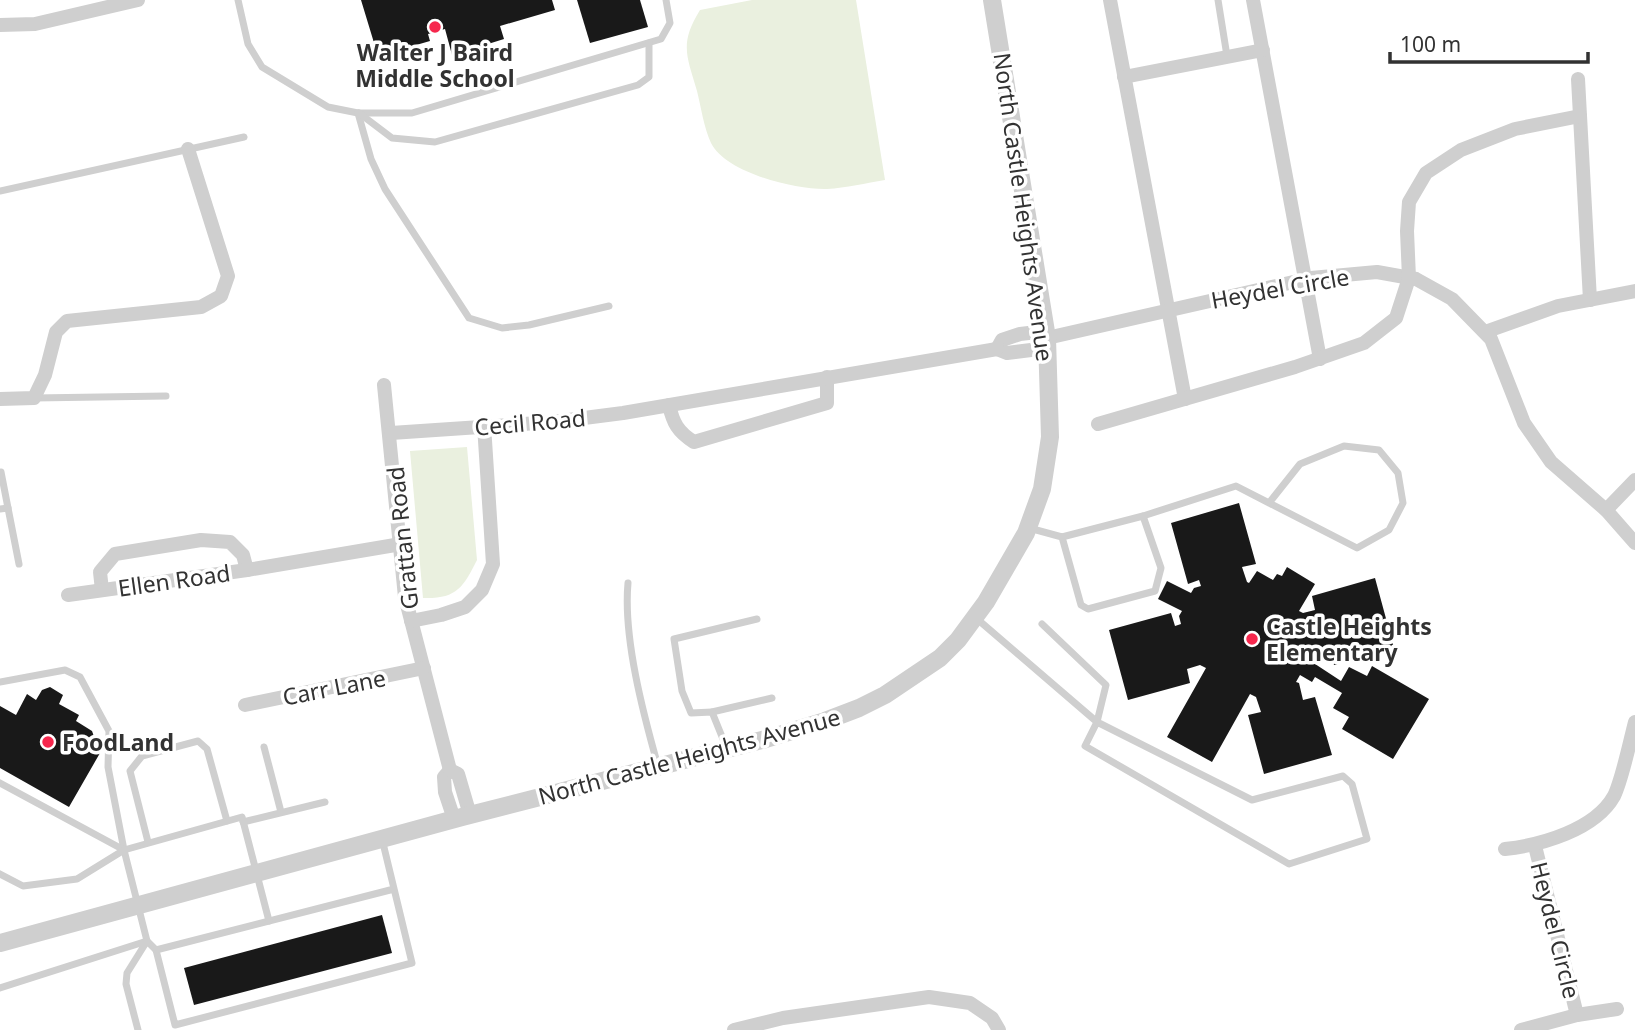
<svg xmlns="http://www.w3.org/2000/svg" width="1635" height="1030" viewBox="0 0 1635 1030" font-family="'Noto Sans',sans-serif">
	<rect width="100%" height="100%" fill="#fff"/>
	<!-- green -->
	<g fill="#eaf0df">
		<path d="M752,0H856L885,180C866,183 846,188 827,189C796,190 726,173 711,143C704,128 701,107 697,91C687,56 679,44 700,10Z"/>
		<path d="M467,447L477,560C463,588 456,599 423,598L410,451Z"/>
	</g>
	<!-- building -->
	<g fill="#191919">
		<polygon points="361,0 552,0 555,10 500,26 504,39 488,44 490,50 471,56 470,50 452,55 445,29 428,34 430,41 378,56"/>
		<polygon points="577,0 640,0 648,27 590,43"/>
		<polygon points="1239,503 1256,564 1242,567 1247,582 1249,583 1257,571 1273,580 1277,574 1282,576 1287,567 1315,584 1299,611 1303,613 1315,610 1312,596 1375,578 1394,648 1334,665 1330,649 1312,654 1309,660 1341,681 1349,667 1367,676 1372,666 1429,699 1393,759 1342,729 1349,717 1333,708 1342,693 1315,677 1312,682 1300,675 1296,682 1299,683 1303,700 1315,697 1332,755 1264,774 1248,715 1261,712 1256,697 1250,694 1212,762 1167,737 1206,668 1200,665 1187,669 1190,683 1128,700 1109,630 1171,613 1175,626 1181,624 1179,616 1182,611 1158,599 1167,581 1191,593 1194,588 1201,586 1199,580 1188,584 1171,523"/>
		<polygon points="50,687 63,695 59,704 79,715 76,721 92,731 100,753 69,807 0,768 0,706 16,715 27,694 36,700 42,690"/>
		<polygon points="382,915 392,953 194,1005 184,968"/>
	</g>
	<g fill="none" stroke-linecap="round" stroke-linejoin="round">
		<!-- service -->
		<g stroke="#cfcfcf" stroke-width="7">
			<polyline points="238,0 248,44 262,67 328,107 358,113 412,113 661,39 670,23 666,0"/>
			<polyline points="1218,0 1227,56"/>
			<polyline points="358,113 371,159 385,189 469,318 502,328 529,325 609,306"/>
			<polyline points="359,113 392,138 435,142 638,85 649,77 649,43"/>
			<polyline points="0,191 244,137"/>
			<polyline points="34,398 166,396"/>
			<polyline points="1,472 8,508"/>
			<polyline points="0,509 8,508 19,564"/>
			<polyline points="1143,516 1236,486 1357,548 1389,530 1403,503 1398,473 1379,450 1344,446 1300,464 1269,503"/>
			<polyline points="1029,528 1062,537 1081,605 1088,609 1155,591 1161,568 1143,516 1062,537"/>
			<path d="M628,583C623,637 643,713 658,766"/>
			<polyline points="976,618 1097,722 1252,800 1343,776 1352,784 1367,839 1289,864 1085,746 1097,722 1106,685 1042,624"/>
			<polyline points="0,682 65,670 80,677 109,731 108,767 124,850 147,941 0,988"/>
			<polyline points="712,712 772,698"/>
			<polyline points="264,747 281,812"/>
			<polyline points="727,749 712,712 691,713 682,691 674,639 757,619"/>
			<polyline points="0,783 124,850"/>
			<polyline points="243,822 325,802"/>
			<polyline points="382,839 412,963 175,1025 156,950 394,889"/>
			<polyline points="148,842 130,771 142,756 198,741 207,749 227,821"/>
			<polyline points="0,874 23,886 77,879 124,850 242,817 269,921"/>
			<polyline points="138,1030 126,984 127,973 147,941 156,950"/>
		</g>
		<!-- minor -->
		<g stroke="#cfcfcf" stroke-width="14">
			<polyline points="1110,0 1185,399"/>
			<polyline points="1253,0 1320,359"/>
			<polyline points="0,25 35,24 138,0"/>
			<polyline points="1124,77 1263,50"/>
			<polyline points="1578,79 1590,300"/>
			<polyline points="1485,332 1558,306 1635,291"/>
			<polyline points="1047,338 1311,278 1377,272 1416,279 1452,299 1491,339 1524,423 1551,462 1606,510 1635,543"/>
			<polyline points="997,349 1002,340 1020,334 1046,331"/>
			<polyline points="997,349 1007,353 1047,348"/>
			<polyline points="384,385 405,597 450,770"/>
			<polyline points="0,399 34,398 45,375 56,332 67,321 201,307 221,296 228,276 188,149"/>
			<path d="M669,405C673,423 678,432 694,442L827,403V377"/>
			<polyline points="1098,424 1295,367 1364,343 1396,318 1409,278 1407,231 1409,202 1426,173 1461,150 1515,129 1580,116"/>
			<polyline points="391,433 553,422 623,413 997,349"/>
			<polyline points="1606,510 1635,480"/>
			<polyline points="102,590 100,572 115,554 201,540 230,542 243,555 247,570"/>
			<polyline points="68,595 247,570 401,544"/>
			<polyline points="411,621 441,615 465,607 482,590 493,564 484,425"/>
			<polyline points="245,705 424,668"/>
			<polyline points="450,770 444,777 445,792 454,819"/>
			<polyline points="450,770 458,774 470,815"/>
			<polyline points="1535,846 1577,1015"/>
			<path d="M1505,849C1541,845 1595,830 1614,796C1622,780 1630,741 1635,722"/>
			<polyline points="734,1030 783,1018 929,997 970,1003 992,1018 999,1030"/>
			<polyline points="1521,1030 1577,1015 1617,1009"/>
		</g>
		<!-- tertiary -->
		<polyline stroke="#cfcfcf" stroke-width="18" points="0,943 462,817 766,739 825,721 859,708 885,695 940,658 958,640 986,602 1026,533 1042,489 1050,437 1047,338 992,0"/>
	</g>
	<!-- markers -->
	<g fill="#f6274d" stroke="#fff" stroke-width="2.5">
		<circle cx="435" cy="27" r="7"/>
		<circle cx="1252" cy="639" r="7"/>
		<circle cx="48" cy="742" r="7"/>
	</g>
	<g text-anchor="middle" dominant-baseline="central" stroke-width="7" stroke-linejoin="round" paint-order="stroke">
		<!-- poi labels -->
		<g font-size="23" font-weight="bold" fill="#323232" stroke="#fff" text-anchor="start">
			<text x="435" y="52" text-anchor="middle">Walter J Baird<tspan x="435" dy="26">Middle School</tspan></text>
			<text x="1266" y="626">Castle Heights<tspan x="1266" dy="26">Elementary</tspan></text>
			<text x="62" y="742">FoodLand</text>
		</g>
		<!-- street labels -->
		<g font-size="23" fill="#323232" stroke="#fff">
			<text transform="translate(1024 207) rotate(82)">North Castle Heights Avenue</text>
			<text transform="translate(1280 288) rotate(-10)">Heydel Circle</text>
			<text transform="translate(530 422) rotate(-5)">Cecil Road</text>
			<text transform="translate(402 538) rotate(-96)">Grattan Road</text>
			<text transform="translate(174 580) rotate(-8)">Ellen Road</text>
			<text transform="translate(334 687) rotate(-11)">Carr Lane</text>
			<text transform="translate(689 756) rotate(-15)">North Castle Heights Avenue</text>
			<text transform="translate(1556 930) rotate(76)">Heydel Circle</text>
		</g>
	</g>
	<!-- scale -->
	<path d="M1390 52v10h198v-10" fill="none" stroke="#323232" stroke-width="3.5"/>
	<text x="1400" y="52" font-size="21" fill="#323232" stroke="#ffffff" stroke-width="5" paint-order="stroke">100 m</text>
</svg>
